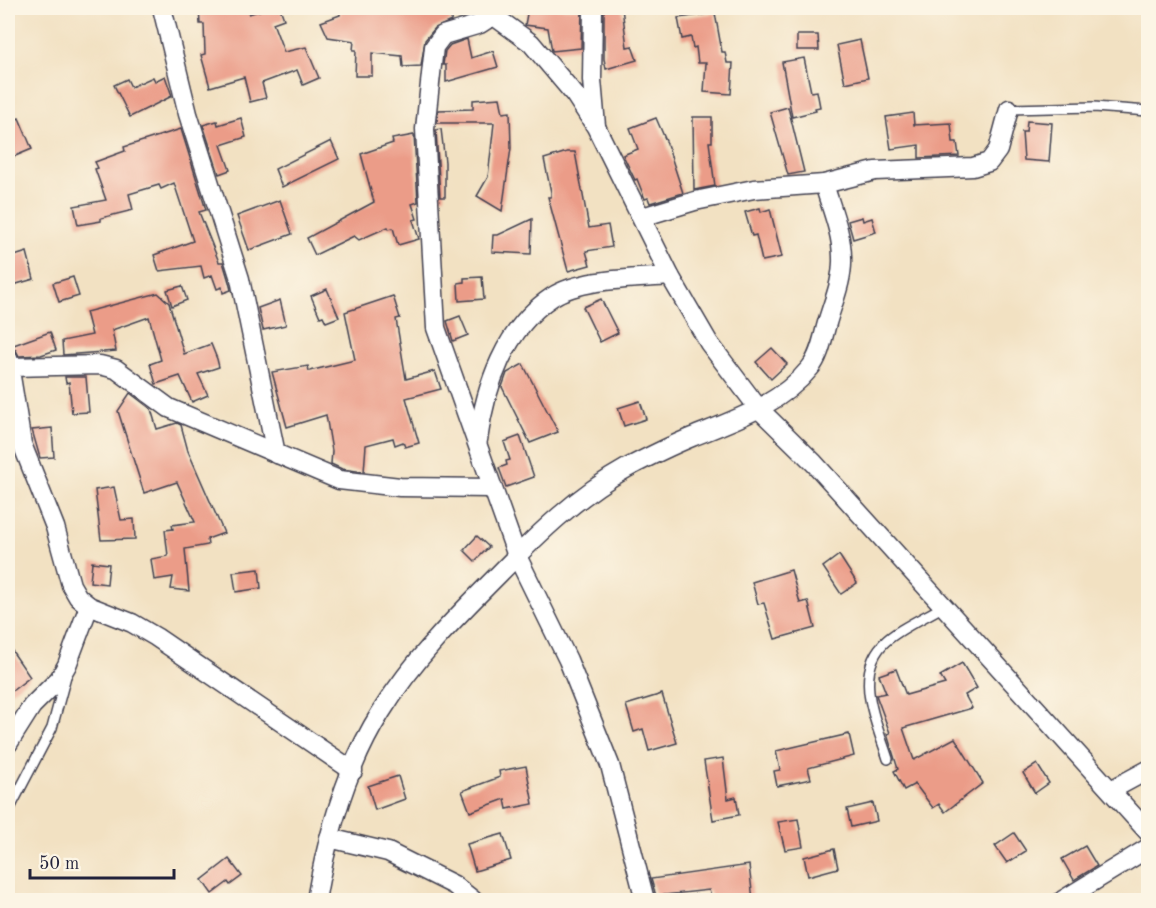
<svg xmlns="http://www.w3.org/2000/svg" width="1156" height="908" viewBox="0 0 1156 908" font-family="'Old Standard TT',serif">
	<rect width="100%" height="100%" fill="#fcf5e5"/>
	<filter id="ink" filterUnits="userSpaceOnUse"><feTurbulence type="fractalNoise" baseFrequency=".0167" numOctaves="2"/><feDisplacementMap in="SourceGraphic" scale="12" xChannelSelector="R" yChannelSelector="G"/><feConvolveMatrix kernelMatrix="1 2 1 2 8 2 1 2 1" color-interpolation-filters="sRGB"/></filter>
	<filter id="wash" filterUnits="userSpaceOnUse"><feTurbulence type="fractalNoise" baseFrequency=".008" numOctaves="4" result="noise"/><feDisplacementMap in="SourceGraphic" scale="24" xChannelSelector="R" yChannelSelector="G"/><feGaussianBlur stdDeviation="1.35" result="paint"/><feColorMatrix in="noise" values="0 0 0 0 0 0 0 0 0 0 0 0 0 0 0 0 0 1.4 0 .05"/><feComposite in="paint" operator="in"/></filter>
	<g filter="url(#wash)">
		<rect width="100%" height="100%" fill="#f2e1c2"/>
		<g id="blocks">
			<!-- building -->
			<g fill="#eb9c88">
				<polygon points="199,8 248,8 249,14 268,8 280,8 284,19 273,23 284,52 306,47 319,78 303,85 297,70 262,83 266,98 250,102 244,77 210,87 201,55 205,54 204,24 200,24"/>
				<polygon points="340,8 453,8 451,21 435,28 425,40 421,66 403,67 402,56 372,53 372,76 355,76 356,50 353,50 354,41 328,37 321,22 340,15"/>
				<polygon points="528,8 582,8 581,48 552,51 548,28 525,25"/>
				<polygon points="604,8 622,8 627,47 632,46 637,60 606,69 604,59"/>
				<polygon points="715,13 722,52 725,52 727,63 733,63 731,94 704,92 706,63 698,63 696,47 693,48 691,37 682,39 678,18"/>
				<polygon points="797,35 818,35 819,50 797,50"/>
				<polygon points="467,39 471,58 493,51 498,67 446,82 446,65 443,65 445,51 450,45"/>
				<polygon points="860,40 868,78 845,83 837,45"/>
				<polygon points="804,58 811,92 817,91 820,107 815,108 816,111 792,117 782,62"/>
				<polygon points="165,76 172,96 130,117 114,85 127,79 131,87 153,77 155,81"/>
				<polygon points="500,98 503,113 510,112 511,148 502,211 477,196 488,177 494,123 437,123 438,110 473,109 473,100"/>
				<polygon points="788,107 804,172 788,175 770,112"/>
				<polygon points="913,113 914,125 951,123 953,142 957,142 959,156 919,158 919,145 891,149 886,117"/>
				<polygon points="693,117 712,117 712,142 709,142 715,186 694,190"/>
				<polygon points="19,118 32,149 8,159 8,123"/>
				<polygon points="241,118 246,137 221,145 230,170 219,174 203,125 217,121 218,125"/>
				<polygon points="656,118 666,141 683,193 650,203 648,198 645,199 637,179 635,180 623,155 638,149 630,128"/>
				<polygon points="1027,121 1052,123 1049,162 1024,160 1022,132 1026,132"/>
				<polygon points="181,129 206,210 199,212 219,262 223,262 229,282 231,290 223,293 222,287 217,289 212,275 204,278 201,266 159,271 154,255 193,241 174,183 161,189 159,185 129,194 133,210 101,218 101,221 78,225 74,206 106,200 95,169 98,168 95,162 125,151 124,147"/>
				<polygon points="441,129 445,162 445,197 440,197 436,130"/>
				<polygon points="414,135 418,202 412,204 417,219 413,220 419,239 398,245 393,228 389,229 388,227 359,240 354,236 315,255 307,238 374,202 361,154 393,143 392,139"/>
				<polygon points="331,141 339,159 282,187 275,169"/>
				<polygon points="567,152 575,152 589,228 608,225 612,247 586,251 590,265 568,271 548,197 551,197 551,192 544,159"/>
				<polygon points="280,200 292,234 249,250 237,216"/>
				<polygon points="760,208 761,212 770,209 782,257 762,261 756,235 752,236 745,212"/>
				<polygon points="862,217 863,221 872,218 876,232 853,239 848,221"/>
				<polygon points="532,219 531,254 492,252 493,235 498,235"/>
				<polygon points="27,252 34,279 13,285 10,277 8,278 8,258"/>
				<polygon points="73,277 79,296 59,302 53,283"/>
				<polygon points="482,277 484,299 459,301 458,283 464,282 464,278"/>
				<polygon points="182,286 187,300 172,306 167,290"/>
				<polygon points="327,289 339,317 326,322 323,316 320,317 311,296"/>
				<polygon points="158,293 169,303 184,354 211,344 217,359 219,367 198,374 208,395 192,402 180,376 156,384 150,364 161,360 149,317 112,330 116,351 63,355 62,341 92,335 86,312"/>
				<polygon points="393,296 400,318 396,319 406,379 435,371 441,389 406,398 419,443 405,447 403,442 395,445 393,438 366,445 364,472 342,469 331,464 332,451 326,415 287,427 272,372 308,366 309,371 355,360 345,312"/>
				<polygon points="601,299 618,333 600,342 583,307"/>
				<polygon points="280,300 286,325 263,330 258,308"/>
				<polygon points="460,316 468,335 453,341 447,321"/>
				<polygon points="50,332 56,350 41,355 19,356 16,350 8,347"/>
				<polygon points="772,348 787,364 771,379 756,362"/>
				<polygon points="523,364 558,432 530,443 502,387 507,373"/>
				<polygon points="65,377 86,377 89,412 72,413 69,382 66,383"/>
				<polygon points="130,393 151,409 157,429 177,423 181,425 188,451 224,533 207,539 208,545 185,549 189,591 171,589 173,577 154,580 151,559 168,556 165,530 173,529 172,525 195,522 177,482 144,493 118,411"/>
				<polygon points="640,401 646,419 624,426 618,408"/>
				<polygon points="52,428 54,457 40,458 32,430"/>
				<polygon points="520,436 534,477 506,487 499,468 507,465 506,461 510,460 504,442"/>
				<polygon points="114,487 121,520 134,519 135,539 101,540 95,490"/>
				<polygon points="477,536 489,547 475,561 464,550"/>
				<polygon points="839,555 857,583 841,594 823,567"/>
				<polygon points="92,562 109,564 107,584 90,582"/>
				<polygon points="259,569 261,588 236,592 233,572"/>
				<polygon points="791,570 800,603 808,601 815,628 775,639 764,603 758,604 752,582"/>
				<polygon points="8,645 30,677 8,694"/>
				<polygon points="962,663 977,688 965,695 972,708 903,728 914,760 955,738 983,783 945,812 939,804 933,808 915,784 904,790 894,771 898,769 887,734 890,733 876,695 886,693 879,675 896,669 906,695 945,684 940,676"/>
				<polygon points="662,694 677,743 649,751 643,729 634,732 626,705"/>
				<polygon points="849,734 854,756 808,768 811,779 777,786 774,771 780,770 776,751"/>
				<polygon points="723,758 728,799 736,797 739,815 713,820 704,761"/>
				<polygon points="1037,764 1049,783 1035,793 1023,773"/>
				<polygon points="526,766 533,804 507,809 505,799 470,812 462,791 500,777 499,771"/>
				<polygon points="398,776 405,799 375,810 368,786"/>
				<polygon points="873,803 877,821 851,827 847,809"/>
				<polygon points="798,819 803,847 785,850 778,822"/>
				<polygon points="1014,833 1026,851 1007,863 995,846"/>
				<polygon points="503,834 511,860 475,871 467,844"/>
				<polygon points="1085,846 1097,866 1074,880 1062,859"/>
				<polygon points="834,849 838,868 808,876 804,857"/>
				<polygon points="229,859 242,876 230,885 228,882 212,894 202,880"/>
				<polygon points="749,865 753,900 712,900 709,890 656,896 651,879"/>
			</g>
		</g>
	</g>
	<g filter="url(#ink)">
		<use href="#blocks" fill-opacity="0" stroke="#413f4f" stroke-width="1.5"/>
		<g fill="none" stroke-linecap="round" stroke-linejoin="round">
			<!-- lane casing -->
			<g stroke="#413f4f" stroke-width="12">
				<g id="lane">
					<polyline points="1009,109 1094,107 1148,111"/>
					<path d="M888,759C877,724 853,676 883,644C896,630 926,617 942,607"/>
					<polyline points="8,812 52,728 66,676"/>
				</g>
			</g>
			<!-- street casing -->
			<g stroke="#413f4f" stroke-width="21">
				<g id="street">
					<polyline points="162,8 188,114 240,279 276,454"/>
					<polyline points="483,8 531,43 575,95 596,127 670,276 709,343 759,409 814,463 1148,832"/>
					<polyline points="593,8 592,80 596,126"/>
					<polyline points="494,15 480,24 443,35 434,47 425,129 436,328 517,556 568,660 610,765 645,900"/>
					<polyline points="642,217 695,201 754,189 824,184 875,171 973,167 989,162 998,150 1009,109"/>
					<polyline points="8,358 22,444 55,527 71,585 78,597 89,606 132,623 156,637 353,771"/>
					<polyline points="11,367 100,365 116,369 169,408 339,480 400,487 492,488"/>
					<path d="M478,440C485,387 505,328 552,297C581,278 636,279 670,276"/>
					<polyline points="8,744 32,706 59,679 67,665 89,606"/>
					<polyline points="1111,790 1148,770"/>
					<polyline points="329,838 388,852 454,885 473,900"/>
					<path d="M316,900C327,837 346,767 381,712C413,660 456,617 499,574C538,534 578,495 627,468C648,457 670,446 692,437C734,420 780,405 810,368C820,356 823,337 827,323C833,302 843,280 842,258C842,233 831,208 824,184"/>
					<polyline points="1063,900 1148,848"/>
				</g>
			</g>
			<!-- lane -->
			<use href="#lane" stroke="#fff" stroke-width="9"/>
			<!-- street -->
			<use href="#street" stroke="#fff" stroke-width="18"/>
		</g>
	</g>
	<!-- margin -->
	<rect width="1156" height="908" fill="none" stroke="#fcf5e5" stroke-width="30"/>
	<!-- scale -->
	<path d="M30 869v9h144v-9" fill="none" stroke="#22223b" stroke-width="3"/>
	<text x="39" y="869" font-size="18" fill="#22223b" stroke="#fcf5e5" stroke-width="4.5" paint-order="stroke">50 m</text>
</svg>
